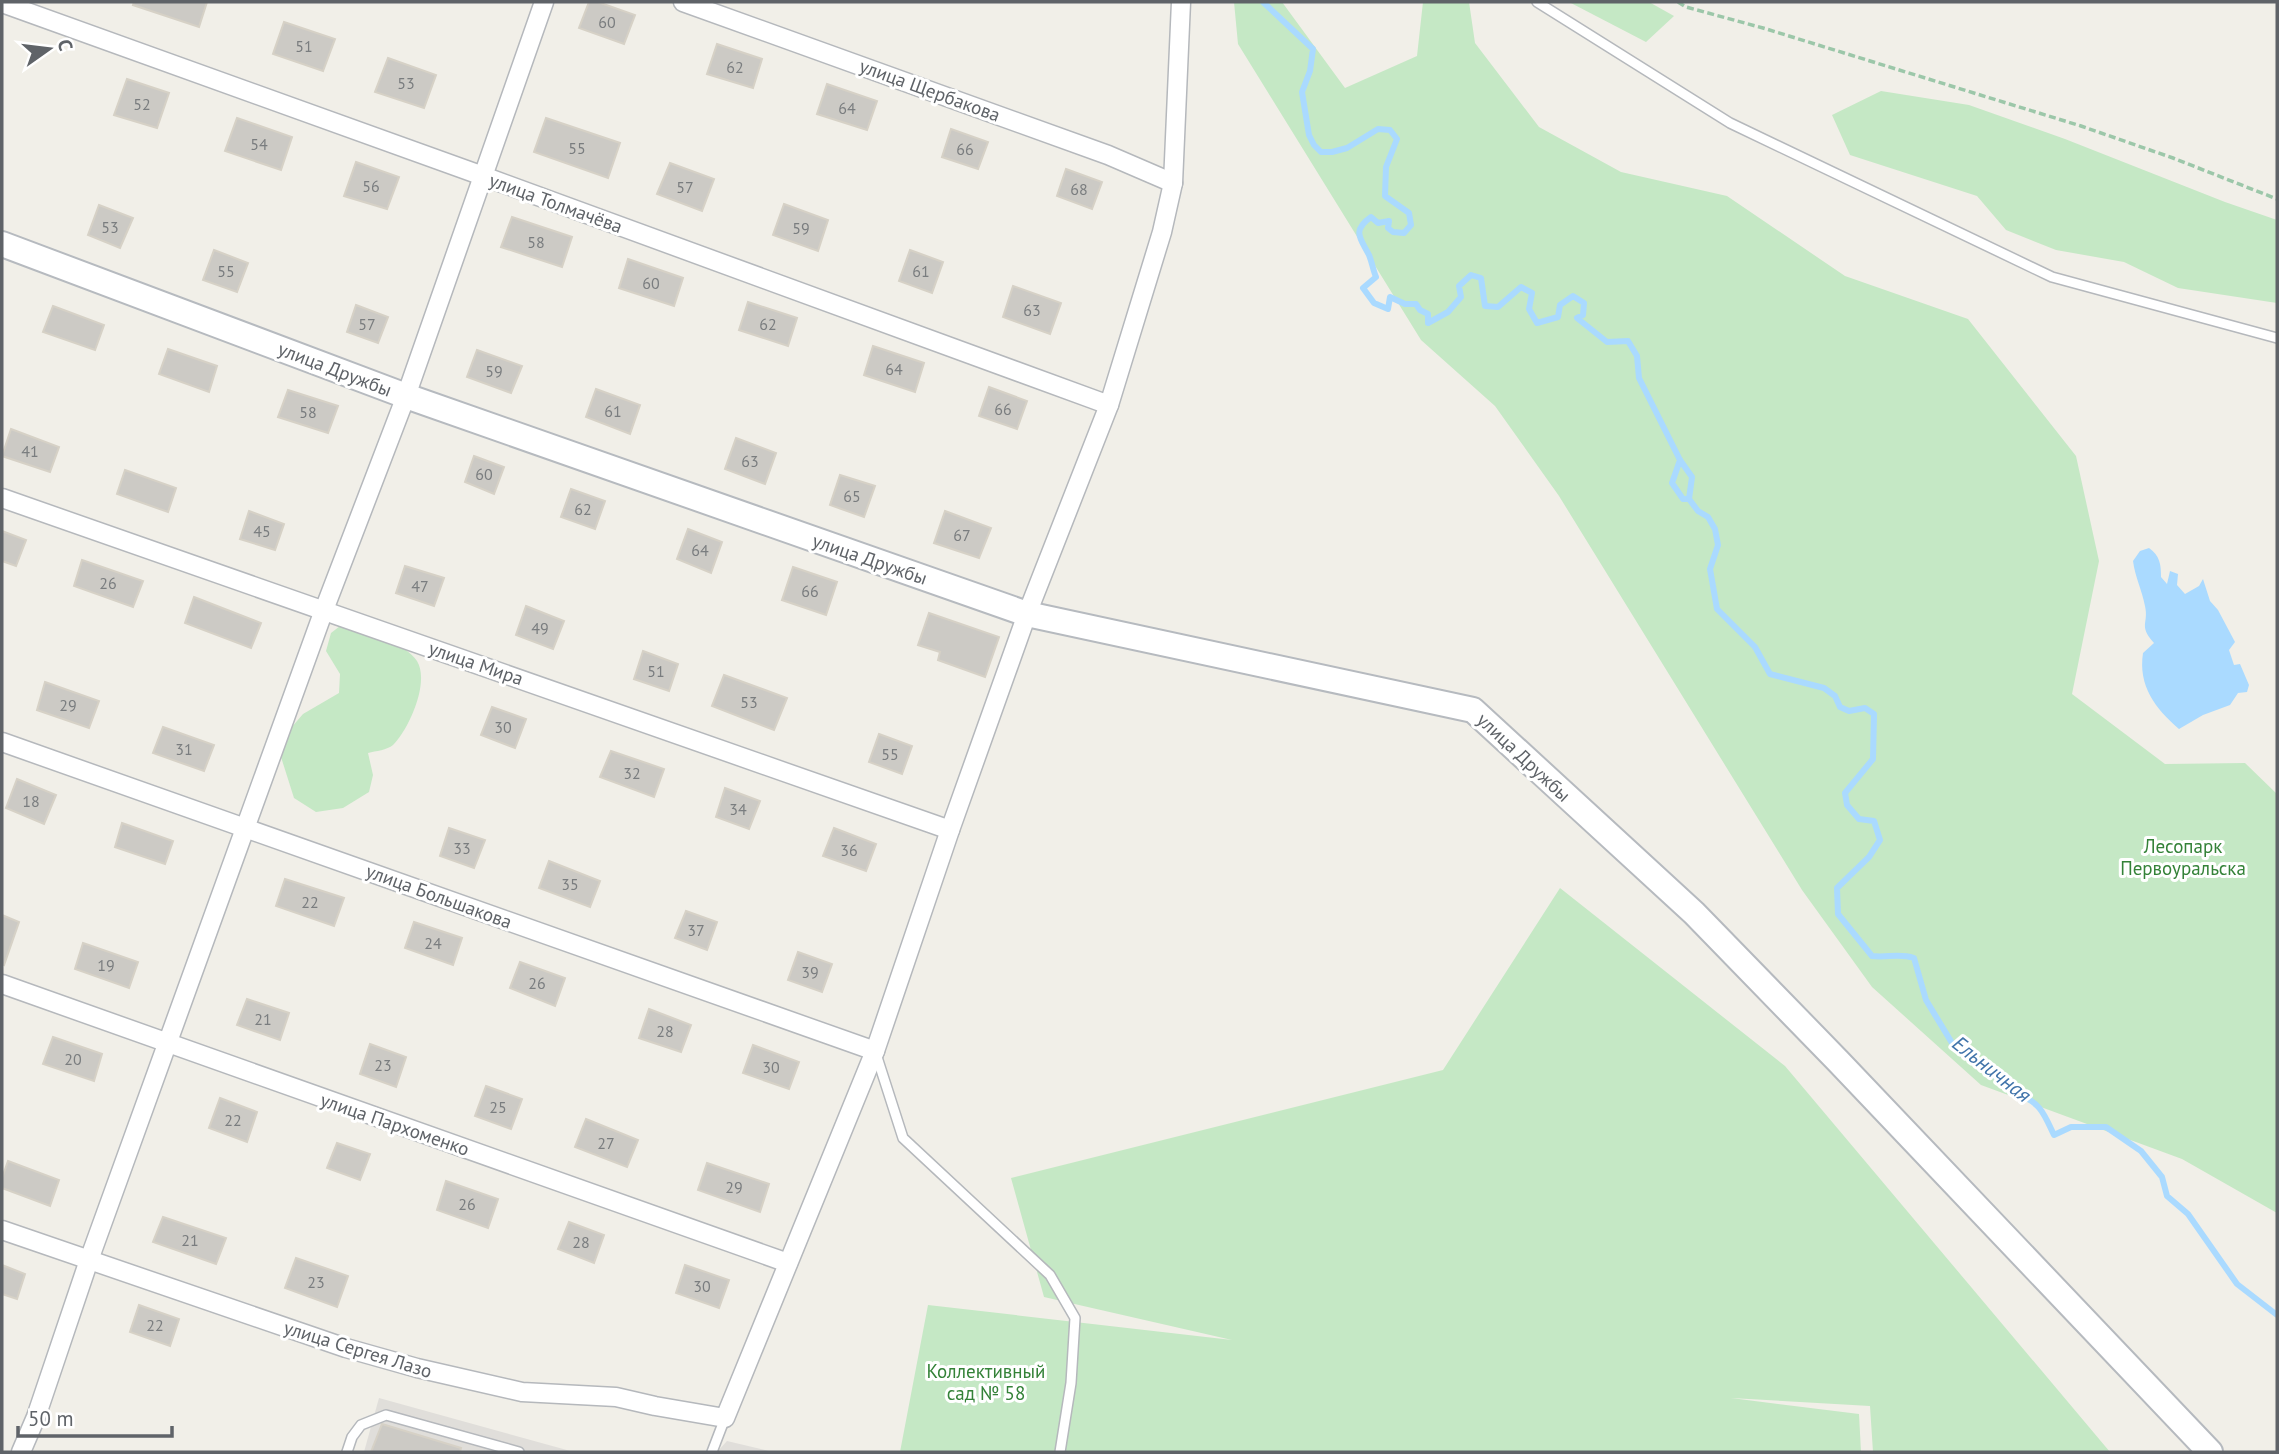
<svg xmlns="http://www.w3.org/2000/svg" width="2279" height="1454" viewBox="0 0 2279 1454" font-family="'PT Sans',sans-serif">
	<rect width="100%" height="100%" fill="#f1efe8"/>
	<!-- industrial -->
	<g fill="#e0deda">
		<polygon points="379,1398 574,1452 364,1452"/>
		<polygon points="727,1441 773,1452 717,1452"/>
	</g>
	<!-- green -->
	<g fill="#c5e8c5">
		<polygon points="1234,2 1282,2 1345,88 1417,56 1423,2 1469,2 1475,43 1539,127 1621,172 1727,196 1845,276 1968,319 2076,456 2099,561 2072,694 2165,764 2245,763 2277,794 2277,1213 2182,1159 1981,1085 1872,987 1802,890 1559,496 1495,406 1421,340 1238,44"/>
		<polygon points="1569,2 1649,2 1674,16 1646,42"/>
		<polygon points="1881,91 1969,105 2065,139 2225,202 2277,220 2277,303 2178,288 2124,262 2056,250 2006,230 1977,196 1850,155 1832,115"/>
		<path d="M340,626C360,629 406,643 417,661C430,682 409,729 393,745C387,750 376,751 368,753L373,775L369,792L343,808L316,812L294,798L281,757L291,728L303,714L339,693L340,674L326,651L331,633Z"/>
		<polygon points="1560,888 1785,1066 2110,1452 1873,1452 1870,1406 1731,1398 1859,1414 1861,1452 900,1452 928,1305 1232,1340 1044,1297 1011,1178 1443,1070"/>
	</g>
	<!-- water -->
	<path fill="#aadaff" d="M2149,548C2160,556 2161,564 2161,577L2167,584L2170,571L2178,574L2177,585L2185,594L2199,586L2203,579L2210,601L2218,610L2235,642L2229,650L2234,665L2240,664L2249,685L2247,692L2238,693L2230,705L2203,715L2179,729C2155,708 2138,686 2143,653L2154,643C2138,625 2149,624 2145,606C2142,590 2135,577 2133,561L2140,551Z"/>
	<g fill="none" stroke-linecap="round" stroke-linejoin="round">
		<!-- stream -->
		<g stroke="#aadaff" stroke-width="6">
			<path d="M1263,2L1313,49L1310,71L1302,92L1309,135L1314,145L1321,152H1332L1347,148L1378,129L1390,130L1397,139L1386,167L1385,196L1409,213L1411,225L1404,233L1393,232L1388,228L1389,221L1378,223L1371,217C1351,231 1361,239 1369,255C1372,262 1373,270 1376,277L1363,288L1374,303L1388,309L1390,297L1405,304H1416L1420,310L1428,314V323L1448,312L1461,297L1459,286L1471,275L1481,278L1485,306L1498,307L1521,287L1532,293L1529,309L1537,323L1558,317L1560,305L1573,296L1584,303L1583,315L1577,318L1607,342L1628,341L1637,356L1639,378L1680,460L1672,483L1683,499H1689L1698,511L1708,517L1715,529L1718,545L1710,569L1717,609L1755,647L1770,674L1824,688L1835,696L1840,707L1849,711L1865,708L1874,714L1873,759L1845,793L1847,805L1859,819L1874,821L1880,840L1869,857L1837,888L1838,914L1872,956C1887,958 1899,953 1914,958L1926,1000L1952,1043L2018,1094C2041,1103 2044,1114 2054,1135L2071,1127H2106L2141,1151L2162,1177L2167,1196L2188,1214L2237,1284L2277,1315"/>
			<polyline points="1680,460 1692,477 1689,499"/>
		</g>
	</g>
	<!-- building -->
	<g fill="#cccac5" stroke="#d6d1c6" stroke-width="2">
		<polygon points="134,2 207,2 199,27 133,5"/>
		<polygon points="589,2 598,2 635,15 624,44 579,28"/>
		<polygon points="284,22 335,39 323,71 273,54"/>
		<polygon points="717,44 762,59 753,88 707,74"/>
		<polygon points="388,58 436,75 424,108 375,92"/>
		<polygon points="127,79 169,93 157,128 114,115"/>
		<polygon points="827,84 877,101 867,130 817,114"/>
		<polygon points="237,118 292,137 281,170 225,151"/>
		<polygon points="546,118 620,143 608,178 534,152"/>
		<polygon points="951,129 988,142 978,169 942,157"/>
		<polygon points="356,162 399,177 387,209 344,196"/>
		<polygon points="670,163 714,179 702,211 657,194"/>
		<polygon points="1066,169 1102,182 1092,209 1057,196"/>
		<polygon points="784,204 828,220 818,251 773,235"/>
		<polygon points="99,205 133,218 120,248 88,235"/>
		<polygon points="512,217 572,237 562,267 501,247"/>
		<polygon points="214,250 248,263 237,292 203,280"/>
		<polygon points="910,250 943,262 932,293 899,281"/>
		<polygon points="628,259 683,278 674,306 619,288"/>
		<polygon points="1013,286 1061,303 1050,334 1003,317"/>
		<polygon points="748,302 797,318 788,346 739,330"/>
		<polygon points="356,305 388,317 378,343 347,332"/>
		<polygon points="53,306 104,325 95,350 43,332"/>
		<polygon points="873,346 924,363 915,392 864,375"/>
		<polygon points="168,349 217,366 209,392 159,374"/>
		<polygon points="477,350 522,366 511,393 467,377"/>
		<polygon points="989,387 1027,401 1017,429 979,416"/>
		<polygon points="596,389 640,405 630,434 586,417"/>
		<polygon points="288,390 338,406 328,433 278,417"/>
		<polygon points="11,429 59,447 50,472 2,456"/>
		<polygon points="736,438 776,453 765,484 725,469"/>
		<polygon points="474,456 504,467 494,494 465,482"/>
		<polygon points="125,470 176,488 168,512 117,494"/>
		<polygon points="840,475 875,486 864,517 830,505"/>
		<polygon points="571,489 605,501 595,529 561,517"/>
		<polygon points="249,511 284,524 275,550 240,539"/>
		<polygon points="945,511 991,528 979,558 934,543"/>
		<polygon points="688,529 722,542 711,573 677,559"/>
		<polygon points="2,531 26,540 16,566 2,561"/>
		<polygon points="82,560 143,581 133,607 74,586"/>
		<polygon points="405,566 444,578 434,606 396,593"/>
		<polygon points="793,567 837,582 826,615 782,600"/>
		<polygon points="194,597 261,623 251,648 185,623"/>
		<polygon points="526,606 564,621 553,649 516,635"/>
		<polygon points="929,613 999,637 985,677 938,660 940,652 918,645"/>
		<polygon points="643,651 678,664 669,691 634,679"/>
		<polygon points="724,675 787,698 774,730 712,706"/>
		<polygon points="45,682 99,701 89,728 37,710"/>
		<polygon points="492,707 526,719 515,748 481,735"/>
		<polygon points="163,727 214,745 204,771 153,753"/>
		<polygon points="879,734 912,746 902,774 869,762"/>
		<polygon points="611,751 664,769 654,797 600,777"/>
		<polygon points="17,779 56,795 44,824 6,808"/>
		<polygon points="725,788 760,801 749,829 716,817"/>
		<polygon points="122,823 173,841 165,864 115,847"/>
		<polygon points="449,828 485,840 474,868 440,856"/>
		<polygon points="834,828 876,844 866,871 823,856"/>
		<polygon points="549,861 600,881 590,907 539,888"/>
		<polygon points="285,879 344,898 334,926 276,906"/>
		<polygon points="686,911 717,922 707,950 675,938"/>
		<polygon points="2,915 19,922 4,965 2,964"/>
		<polygon points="414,922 462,938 453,965 405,948"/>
		<polygon points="83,943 138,962 129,988 75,969"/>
		<polygon points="798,952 832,964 822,992 788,980"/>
		<polygon points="520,962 565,978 555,1006 510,988"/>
		<polygon points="247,999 289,1013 280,1040 237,1025"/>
		<polygon points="649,1009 691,1025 681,1052 639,1038"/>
		<polygon points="53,1037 102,1054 94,1081 43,1064"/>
		<polygon points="370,1044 406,1057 396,1087 360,1074"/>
		<polygon points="753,1045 799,1062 789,1089 743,1073"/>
		<polygon points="486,1086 522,1099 511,1129 475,1116"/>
		<polygon points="220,1098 257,1112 247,1142 209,1128"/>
		<polygon points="586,1119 638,1140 627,1167 575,1147"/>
		<polygon points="337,1143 370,1154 360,1180 327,1168"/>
		<polygon points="8,1161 59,1180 50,1206 2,1188 2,1178"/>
		<polygon points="707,1163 769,1184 760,1212 698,1190"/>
		<polygon points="446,1181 498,1199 488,1228 437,1210"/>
		<polygon points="163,1217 226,1238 216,1264 153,1242"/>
		<polygon points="569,1222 604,1235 594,1263 558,1249"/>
		<polygon points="296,1258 348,1276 337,1307 285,1288"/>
		<polygon points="2,1265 25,1274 17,1299 2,1294"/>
		<polygon points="685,1265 729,1280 719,1308 676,1293"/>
		<polygon points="139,1305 179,1319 170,1346 130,1332"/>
		<polygon points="382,1424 461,1448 460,1452 371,1452"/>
	</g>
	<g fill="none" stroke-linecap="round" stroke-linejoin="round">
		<!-- lane casing -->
		<g stroke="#b5b8bc" stroke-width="12">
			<g id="lane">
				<polyline points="1537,2 1730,123 2052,277 2277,338"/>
				<polyline points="876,1054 903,1138 1050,1275 1075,1318 1071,1383 1060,1452"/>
				<polyline points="347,1452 352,1437 361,1425 386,1415 519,1452"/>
				<polyline points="712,1452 725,1418"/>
			</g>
		</g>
		<!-- street casing -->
		<g stroke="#b5b8bc" stroke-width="21">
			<g id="street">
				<polyline points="683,2 1108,155 1173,183"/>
				<polyline points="2,3 483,176 1109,405"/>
				<polyline points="2,498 950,830"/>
				<polyline points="2,742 875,1051"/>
				<polyline points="2,984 788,1263"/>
				<polyline points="2,1230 346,1348 417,1368 522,1392 616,1397 655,1406 725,1418 875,1051 950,830 1027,614 1109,405 1162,232 1173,183 1181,2"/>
				<polyline points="21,1452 36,1417 89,1260 324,610 406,396 544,2"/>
			</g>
		</g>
		<!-- secondary casing -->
		<g stroke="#b6babf" stroke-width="28">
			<polyline id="secondary" points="2,244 406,396 1027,614 1473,710 1694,913 1838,1061 2210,1452"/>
		</g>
		<!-- path -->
		<polyline stroke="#9cc7a9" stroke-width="3.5" stroke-dasharray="7 3.5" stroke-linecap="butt" points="1678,2 1686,7 1763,28 2081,126 2173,158 2277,199"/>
		<!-- lane -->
		<use href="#lane" stroke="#fff" stroke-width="9"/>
		<!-- street -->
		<use href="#street" stroke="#fff" stroke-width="18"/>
		<!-- secondary -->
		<use href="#secondary" stroke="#fff" stroke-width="24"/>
	</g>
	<g text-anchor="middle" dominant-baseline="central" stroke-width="6" stroke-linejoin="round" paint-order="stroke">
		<!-- number labels -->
		<g font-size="16" fill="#7a7d7f">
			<text x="607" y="22">60</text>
			<text x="304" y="46">51</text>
			<text x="735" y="67">62</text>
			<text x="406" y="83">53</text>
			<text x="142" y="104">52</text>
			<text x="847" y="108">64</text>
			<text x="259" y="144">54</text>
			<text x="577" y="148">55</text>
			<text x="965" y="149">66</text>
			<text x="371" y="186">56</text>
			<text x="685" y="187">57</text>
			<text x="1079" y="189">68</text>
			<text x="110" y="227">53</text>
			<text x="801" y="228">59</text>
			<text x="536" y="242">58</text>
			<text x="226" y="271">55</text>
			<text x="921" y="271">61</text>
			<text x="651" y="283">60</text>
			<text x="1032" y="310">63</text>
			<text x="367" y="324">57</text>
			<text x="768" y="324">62</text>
			<text x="894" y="369">64</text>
			<text x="494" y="371">59</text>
			<text x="1003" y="409">66</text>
			<text x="613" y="411">61</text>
			<text x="308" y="412">58</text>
			<text x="30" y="451">41</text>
			<text x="750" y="461">63</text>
			<text x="484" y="474">60</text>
			<text x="852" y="496">65</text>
			<text x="583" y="509">62</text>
			<text x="262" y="531">45</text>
			<text x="962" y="535">67</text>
			<text x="700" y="550">64</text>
			<text x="108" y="583">26</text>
			<text x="420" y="586">47</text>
			<text x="810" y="591">66</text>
			<text x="540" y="628">49</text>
			<text x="656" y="671">51</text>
			<text x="749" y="702">53</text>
			<text x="68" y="705">29</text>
			<text x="503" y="727">30</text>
			<text x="184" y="749">31</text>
			<text x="890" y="754">55</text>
			<text x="632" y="773">32</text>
			<text x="31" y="801">18</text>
			<text x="738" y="809">34</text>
			<text x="462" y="848">33</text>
			<text x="849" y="850">36</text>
			<text x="570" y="884">35</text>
			<text x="310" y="902">22</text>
			<text x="696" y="930">37</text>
			<text x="433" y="943">24</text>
			<text x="106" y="965">19</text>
			<text x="810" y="972">39</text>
			<text x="537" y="983">26</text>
			<text x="263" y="1019">21</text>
			<text x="665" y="1031">28</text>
			<text x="73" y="1059">20</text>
			<text x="383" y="1065">23</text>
			<text x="771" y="1067">30</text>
			<text x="498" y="1107">25</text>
			<text x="233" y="1120">22</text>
			<text x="606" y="1143">27</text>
			<text x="734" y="1187">29</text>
			<text x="467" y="1204">26</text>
			<text x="190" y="1240">21</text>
			<text x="581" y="1242">28</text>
			<text x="316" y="1282">23</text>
			<text x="702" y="1286">30</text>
			<text x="155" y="1325">22</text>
		</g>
		<!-- street labels -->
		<g font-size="19" fill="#5f6368" stroke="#fff">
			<text transform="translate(930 90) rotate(20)">улица Щербакова</text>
			<text transform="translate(556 203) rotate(20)">улица Толмачёва</text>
			<text transform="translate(335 369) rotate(21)">улица Дружбы</text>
			<text transform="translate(870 559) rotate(19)">улица Дружбы</text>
			<text transform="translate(476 663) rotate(19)">улица Мира</text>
			<text transform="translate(1524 757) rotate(43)">улица Дружбы</text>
			<text transform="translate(439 896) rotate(20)">улица Большакова</text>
			<text transform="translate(395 1124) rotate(19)">улица Пархоменко</text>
			<text transform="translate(358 1349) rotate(17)">улица Сергея Лазо</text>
		</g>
		<!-- park labels -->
		<g font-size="19" fill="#348238" stroke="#fff">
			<text x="2183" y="846">Лесопарк<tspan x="2183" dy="22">Первоуральска</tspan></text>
			<text x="986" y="1371">Коллективный<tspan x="986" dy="22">сад № 58</tspan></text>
		</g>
		<!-- water labels -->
		<g font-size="21" font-style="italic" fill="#4174aa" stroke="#fff">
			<text transform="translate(1992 1069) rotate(38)">Ельничная</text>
		</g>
	</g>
	<!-- border -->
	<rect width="2279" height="1454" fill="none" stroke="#5f6368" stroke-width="7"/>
	<!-- north arrow -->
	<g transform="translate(49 49) rotate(76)" stroke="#ffffff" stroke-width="5" paint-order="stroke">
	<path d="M0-5L12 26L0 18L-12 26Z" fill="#5f6368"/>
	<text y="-10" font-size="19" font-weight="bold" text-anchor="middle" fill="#5f6368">С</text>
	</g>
	<!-- scale -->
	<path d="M18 1426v10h154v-10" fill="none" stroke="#5f6368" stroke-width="3.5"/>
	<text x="28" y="1426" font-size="21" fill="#5f6368" stroke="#ffffff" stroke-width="5" paint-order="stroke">50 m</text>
</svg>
